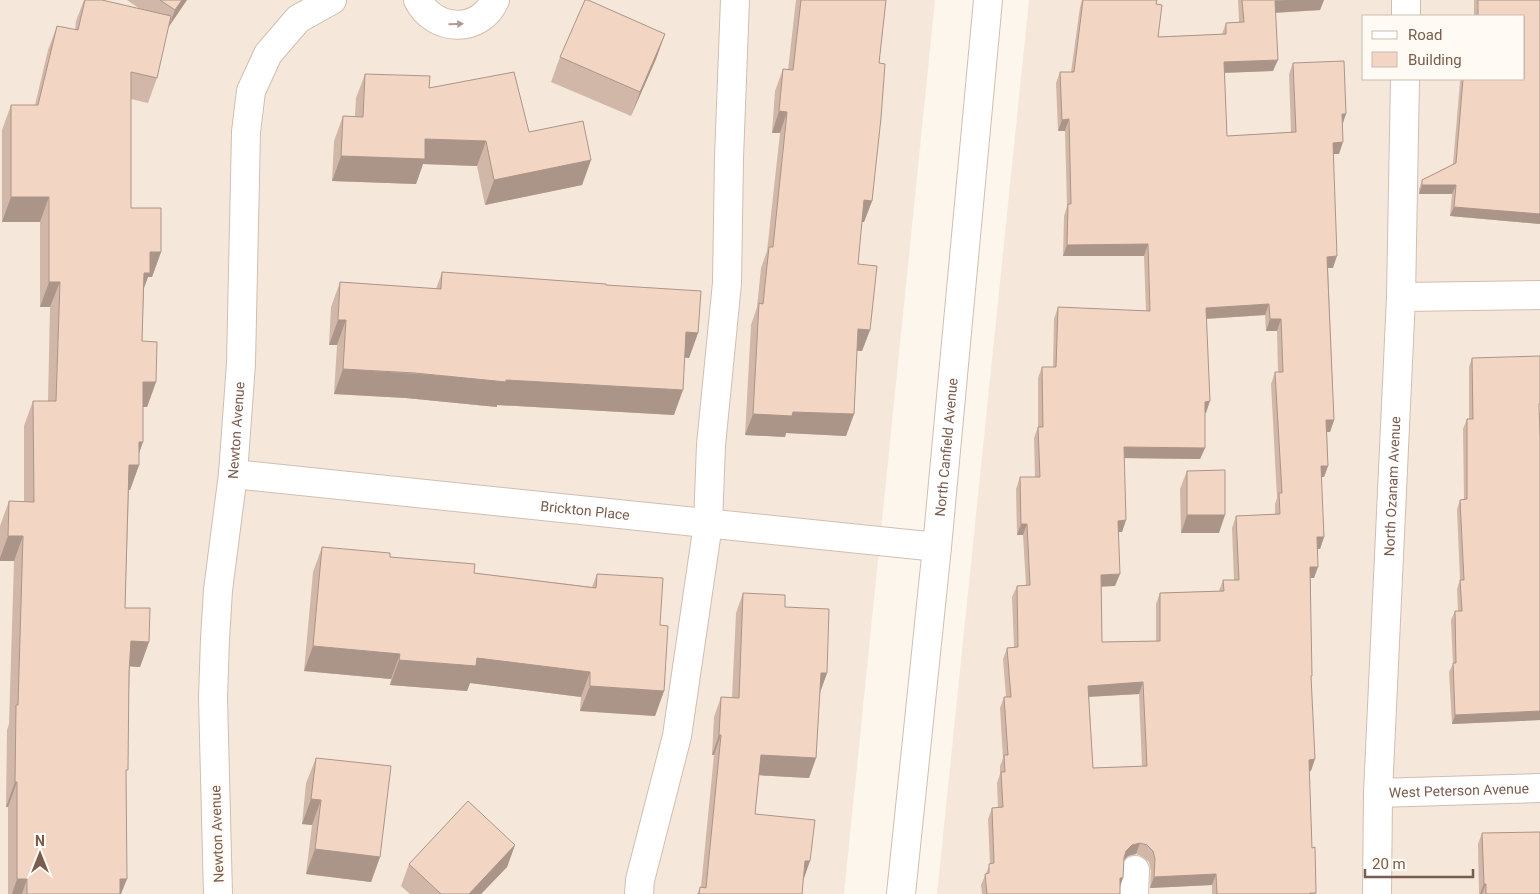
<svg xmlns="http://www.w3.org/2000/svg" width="1540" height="894" viewBox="0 0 1540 894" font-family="Roboto,sans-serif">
	<rect width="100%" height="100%" fill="#fdf6ec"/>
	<!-- residential -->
	<g fill="#f5e8da" fill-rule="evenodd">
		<polygon points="0,0 935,0 844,894 0,894"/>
		<path d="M1029,0H1540V894H937ZM1364,16H1524V79H1364Z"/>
	</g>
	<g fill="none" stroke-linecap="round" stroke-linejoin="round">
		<!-- minor casing -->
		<g stroke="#d1beb0" stroke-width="30">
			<g id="minor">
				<path d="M418,0C434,32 480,34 495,0"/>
				<polyline points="1406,16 1406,0"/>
				<polyline points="1401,297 1540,295"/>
				<path id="s1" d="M233,474L937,547"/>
				<path id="s2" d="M1378,793L1540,788"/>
				<path id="s3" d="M218,894L213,698L215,639L218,590L233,474L241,363L246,132L251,91L268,54L298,19L332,0"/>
				<polyline points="639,894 640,880 677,736 708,524 711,445 727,283 729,158 735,0"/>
				<path id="s4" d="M901,894L937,547L988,0"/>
				<polyline points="1134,894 1135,870"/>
				<path id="s5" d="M1377,894L1378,793L1401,297L1405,79"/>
			</g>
		</g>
		<!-- minor -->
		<use href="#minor" stroke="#fff" stroke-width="28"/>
	</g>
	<!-- wall -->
	<g fill="#d1b7a8" fill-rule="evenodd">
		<polygon points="84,0 102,0 140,9 127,0 187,0 168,27 157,78 148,103 131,99 131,208 161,252 152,277 148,277 144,288 142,341 156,382 147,407 143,407 139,453 139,465 130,490 129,490 125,608 149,642 140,667 130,666 121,894 8,894 8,807 6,807 7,730 9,724 14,561 0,561 0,526 9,501 24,502 24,426 33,401 48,401 50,307 40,307 40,222 2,222 2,130 11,105 35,105 48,50 57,26 75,30 76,21"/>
		<polygon points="796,0 886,0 879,63 872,201 864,222 862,222 858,264 870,330 862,351 857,351 854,414 846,436 786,433 785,437 745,435 751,325 757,307 761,268 767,251 780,133 772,133 775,91 783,69 788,70"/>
		<path d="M1082,0H1157L1156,4L1158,37L1222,34L1226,23L1239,22L1238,0H1324L1320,10L1275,13L1273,71L1224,73L1227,136L1291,132L1289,74L1293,63L1346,114L1342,123L1339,154H1333V268H1328L1334,420L1330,432H1327L1328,466L1324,477H1321L1324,537L1320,549H1317L1314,578H1311V771H1309L1312,848L1316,894H1212V885L1150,888L1151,871L1149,862L1143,857L1136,854L1128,856L1123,860L1120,886V894H982L981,885L990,864L988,819L992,808H998L997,783L1000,774V766L1003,758L1000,708L1004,697H1006L1003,659L1007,648L1014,647L1012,597L1017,586L1026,585L1023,535H1017L1016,489L1020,477H1035L1034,438L1038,427V378L1042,367H1053L1054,319L1058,307L1146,311L1144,256H1063L1064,216L1067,206L1065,131H1058L1056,83L1060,72H1071L1080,7ZM1265,315L1266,331H1277L1278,372H1275L1271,384L1277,498L1275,504V514L1236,516L1232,528L1234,580H1223L1219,591L1160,593L1156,604V641L1102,642L1101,586H1115L1118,532H1122L1126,520L1124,458L1200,459L1205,448V413H1206L1207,319ZM1139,694L1142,766L1093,768L1089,697Z"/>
		<polygon points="1474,0 1540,0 1540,224 1450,216 1452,194 1419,194 1419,189 1422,180 1453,164 1460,82 1461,79 1524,79 1524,16 1474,16"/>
		<polygon points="665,34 656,59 631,116 551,82 560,57"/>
		<polygon points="365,74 429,88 591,160 582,185 485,205 477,166 423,164 416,184 332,181 334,141 343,116 355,116 356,98"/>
		<polygon points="442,272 606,285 698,333 689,358 684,357 674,415 497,405 497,407 406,398 334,394 337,345 329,345 331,307 340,282 436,289"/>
		<polygon points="1472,358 1540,413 1540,720 1452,724 1449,672 1453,664 1451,620 1455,611 1458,611 1457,589 1460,580 1457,509 1460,500 1464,500 1463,429 1467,419 1469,419 1469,367"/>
		<polygon points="1187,471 1219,533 1181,533 1180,489"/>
		<polygon points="322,547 390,557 474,573 592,587 597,574 660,625 664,691 655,716 580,711 581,697 470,683 467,691 390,685 391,679 304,671 313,572"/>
		<polygon points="743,593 785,607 827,673 820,691 816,758 809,778 759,775 755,814 803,881 802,894 697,894 701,887 714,755 712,755 714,717 721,697 732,697 736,613"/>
		<polygon points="316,758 380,857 371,882 306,874 312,825 302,824 306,783"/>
		<polygon points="1482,833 1540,894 1479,894 1478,844"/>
		<polygon points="515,845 507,867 481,894 410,894 401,886 409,864"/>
	</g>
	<!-- shaded-wall -->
	<g fill="#aa9588">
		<polygon points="182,0 187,0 168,28 175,10"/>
		<polygon points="1302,0 1324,0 1320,10 1270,13 1275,1"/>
		<polygon points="665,34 656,59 631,116 640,92"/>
		<polygon points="1278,60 1273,71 1219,73 1224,62"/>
		<polygon points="779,111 787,112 780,133 772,133"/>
		<polygon points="1342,114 1346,114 1342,126"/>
		<polygon points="1069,119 1065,131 1058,131 1062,120"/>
		<polygon points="425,139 486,141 477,166 423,164 416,184 332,181 341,156"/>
		<polygon points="1343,142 1339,154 1329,154 1333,143"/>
		<polygon points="591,160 582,185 485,205 494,180"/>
		<polygon points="1422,185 1456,185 1452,194 1419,194"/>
		<polygon points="11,197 49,197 40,222 2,222"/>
		<polygon points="864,200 872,201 864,222 856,222"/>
		<polygon points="1454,207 1540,214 1540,224 1450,216"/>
		<polygon points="1148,244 1144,256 1063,256 1067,245"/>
		<polygon points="150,252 161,252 152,277 148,277 140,298 143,277"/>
		<polygon points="1337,256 1333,268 1323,268 1327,257"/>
		<polygon points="49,282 60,282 50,307 40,307"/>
		<polygon points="1269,304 1265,315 1202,319 1206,308"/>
		<polygon points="1270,319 1281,319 1277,331 1266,331"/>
		<polygon points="338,320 346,320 337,345 329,345"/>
		<polygon points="858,329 870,330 862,351 850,350"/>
		<polygon points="686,332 698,333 689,358 677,357"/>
		<polygon points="343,369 506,380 683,390 674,415 497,405 497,407 406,398 334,394"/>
		<polygon points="143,382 156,382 147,407 133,407"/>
		<polygon points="1210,401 1206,413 1200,413 1205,402"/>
		<polygon points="793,412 854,414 846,436 786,433 785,437 745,435 753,414"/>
		<polygon points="1326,420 1334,420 1330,432 1322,432"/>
		<polygon points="139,442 143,442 135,465 139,465 130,490 120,490 129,465"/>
		<polygon points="1124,447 1205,448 1200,459 1120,458"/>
		<polygon points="1321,466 1328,466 1324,477 1317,477"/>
		<polygon points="1187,515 1225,515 1219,533 1181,533"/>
		<polygon points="1126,520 1122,532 1114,532 1118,521"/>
		<polygon points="1021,524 1027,524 1023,535 1017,535"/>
		<polygon points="8,536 23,536 14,561 0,561 0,558"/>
		<polygon points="1317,537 1324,537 1320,549 1312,549"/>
		<polygon points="1310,567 1318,567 1314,578 1306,578"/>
		<polygon points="1120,574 1115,586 1096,587 1101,575"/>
		<polygon points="131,641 149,642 140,667 122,666"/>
		<polygon points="313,646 400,654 391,679 304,671"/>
		<polygon points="477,658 590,672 581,697 470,683 467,691 390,685 399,660"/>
		<polygon points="821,673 827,673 820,693"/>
		<polygon points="1143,682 1139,694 1084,697 1088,686"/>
		<polygon points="590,686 664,691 655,716 580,711"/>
		<polygon points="1540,711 1540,720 1452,724 1455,715"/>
		<polygon points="719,735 721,735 714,755 712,755"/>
		<polygon points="761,755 816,758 809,778 754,775"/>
		<polygon points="1315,759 1311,771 1305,771 1309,760"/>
		<polygon points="15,782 17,782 8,807 6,807"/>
		<polygon points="311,799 321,800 312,825 302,824"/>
		<polygon points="1140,843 1136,854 1128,856 1122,862 1126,851 1132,845"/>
		<polygon points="515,845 507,867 481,894 469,894"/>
		<polygon points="315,849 380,857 371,882 306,874"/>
		<polygon points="805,861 810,861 803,881"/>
		<polygon points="1216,874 1212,885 1150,888 1154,877"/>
		<polygon points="1120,878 1123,878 1119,890"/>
		<polygon points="17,879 27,879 22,894 12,894"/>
		<polygon points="120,879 127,879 121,894 115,894"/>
		<polygon points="1484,884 1486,884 1482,894 1480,894"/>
	</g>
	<!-- building -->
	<g fill="#f3d5c3" stroke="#aa9588" fill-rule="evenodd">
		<polygon points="85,0 102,0 171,16 157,78 131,72 131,208 161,208 161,252 150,252 150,273 144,273 142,341 157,342 156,382 143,382 143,442 139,442 139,465 129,465 125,608 150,608 149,642 131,641 129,672 128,770 126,770 127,879 120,879 120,894 27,894 27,879 17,879 17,782 15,782 16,705 18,705 23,536 8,536 9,501 34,502 33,401 56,401 60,282 49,282 49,197 11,197 11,105 38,105 57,26 78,30"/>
		<polygon points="160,0 182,0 175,10"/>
		<polygon points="585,0 588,0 665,34 640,92 560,57"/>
		<polygon points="801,0 886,0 879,63 885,64 881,118 872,201 864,200 858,264 877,266 870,330 858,329 854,414 793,412 792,416 753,414 759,303 763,304 769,247 773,247 787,112 779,111 783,69 793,70"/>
		<path d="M1083,0H1157L1156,4L1162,5L1158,37L1226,34V23L1244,22L1242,0H1302L1275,1L1278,60L1224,62L1227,136L1296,132L1293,63L1344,61L1346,114H1342L1343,142L1333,143L1337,256L1327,257L1334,420H1326L1328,466H1321L1324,537H1317L1318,567H1310L1312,676H1311L1315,759L1309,760L1312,848L1315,847L1316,893H1310V894H1217L1216,874L1154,877L1155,859L1153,851L1147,845L1140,843L1132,845L1126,851L1124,858L1123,878H1120V894H987L985,874L989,873V864L994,863L992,808L1003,807L1001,772H1005L1004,755H1008L1004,697H1011L1007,648L1018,647L1017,586L1030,585L1027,524H1021L1020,477H1040L1038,427H1043L1042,367H1056L1058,307L1150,311L1148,244L1067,245L1068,204H1071L1069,119L1062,120L1060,72H1074ZM1269,304L1270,319H1281L1283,372H1275L1282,493H1279L1280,514L1236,516L1239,580H1223L1224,591L1160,593V641L1102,642L1101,575L1120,574L1118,521L1126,520L1124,447L1205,448V402L1210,401L1206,308ZM1143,682L1147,766L1093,768L1088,686Z"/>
		<polygon points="1478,0 1540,0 1540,214 1454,207 1456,185 1422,185 1422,180 1456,163 1463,79 1524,79 1524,16 1478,16"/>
		<polygon points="514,72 529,132 583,121 591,160 494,180 486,141 425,139 425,159 341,156 343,116 363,117 365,74 430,76 429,88"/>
		<polygon points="442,272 606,284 606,285 701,291 698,333 686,332 683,390 506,380 506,382 415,373 343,369 346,320 338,320 340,282 441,289"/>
		<polygon points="1540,356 1540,404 1539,404 1540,438 1540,711 1455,715 1453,663 1456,663 1455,611 1462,611 1460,580 1464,580 1460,500 1467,499 1467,419 1473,419 1472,358"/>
		<polygon points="1225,470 1225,515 1187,515 1187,471"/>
		<polygon points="322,547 390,553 390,557 475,564 474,573 596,588 597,574 663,578 660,625 668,626 664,691 590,686 590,672 477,658 476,666 399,660 400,654 313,646"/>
		<polygon points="743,593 785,595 785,607 829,609 827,673 821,673 816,758 761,755 755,814 815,820 810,861 805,861 802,894 699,894 700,887 706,888 721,735 719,735 721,697 739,698"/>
		<polygon points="316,758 391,766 380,857 315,849 321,800 311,799"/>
		<polygon points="468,801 515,845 469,894 441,894 409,864"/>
		<polygon points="1540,832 1540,894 1486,894 1486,884 1484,884 1482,833"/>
	</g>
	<!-- one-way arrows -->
	<defs><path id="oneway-solid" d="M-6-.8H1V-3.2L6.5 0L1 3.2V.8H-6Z" transform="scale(1.25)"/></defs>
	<use fill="#af9d94" href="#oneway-solid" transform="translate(456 24) rotate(-1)"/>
	<g text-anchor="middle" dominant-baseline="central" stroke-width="4.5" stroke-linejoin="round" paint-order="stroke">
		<!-- street labels -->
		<g font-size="14" fill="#7a5c4d" stroke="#fffaf3">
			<text stroke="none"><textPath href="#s3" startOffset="465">Newton Avenue</textPath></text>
			<text stroke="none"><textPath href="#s4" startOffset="449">North Canfield Avenue</textPath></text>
			<text stroke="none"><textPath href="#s5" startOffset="408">North Ozanam Avenue</textPath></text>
			<text stroke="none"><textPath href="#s1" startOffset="354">Brickton Place</textPath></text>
			<text stroke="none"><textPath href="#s2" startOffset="81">West Peterson Avenue</textPath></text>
			<text transform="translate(217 834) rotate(-92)">Newton Avenue</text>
		</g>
	</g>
	<!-- legend -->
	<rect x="1362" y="15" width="162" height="65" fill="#fffaf3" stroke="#cabbb1"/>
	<rect x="1372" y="31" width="25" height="8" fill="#ffffff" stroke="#cabbb1"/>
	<text x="1408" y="40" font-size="15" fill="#7a5c4d">Road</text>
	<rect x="1372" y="52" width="25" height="15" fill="#f3d5c3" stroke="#cabbb1"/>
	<text x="1408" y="65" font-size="15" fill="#7a5c4d">Building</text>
	<!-- north arrow -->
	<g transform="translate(40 854)" stroke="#fffaf3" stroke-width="4" paint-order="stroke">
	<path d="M0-4L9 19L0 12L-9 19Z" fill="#7a5c4d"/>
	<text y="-8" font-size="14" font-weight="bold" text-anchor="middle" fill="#7a5c4d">N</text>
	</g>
	<!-- scale -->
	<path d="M1365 869v8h108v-8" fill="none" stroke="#7a5c4d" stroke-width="2.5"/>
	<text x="1372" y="869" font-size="15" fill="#7a5c4d" stroke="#fffaf3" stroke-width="4" paint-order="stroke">20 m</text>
</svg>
